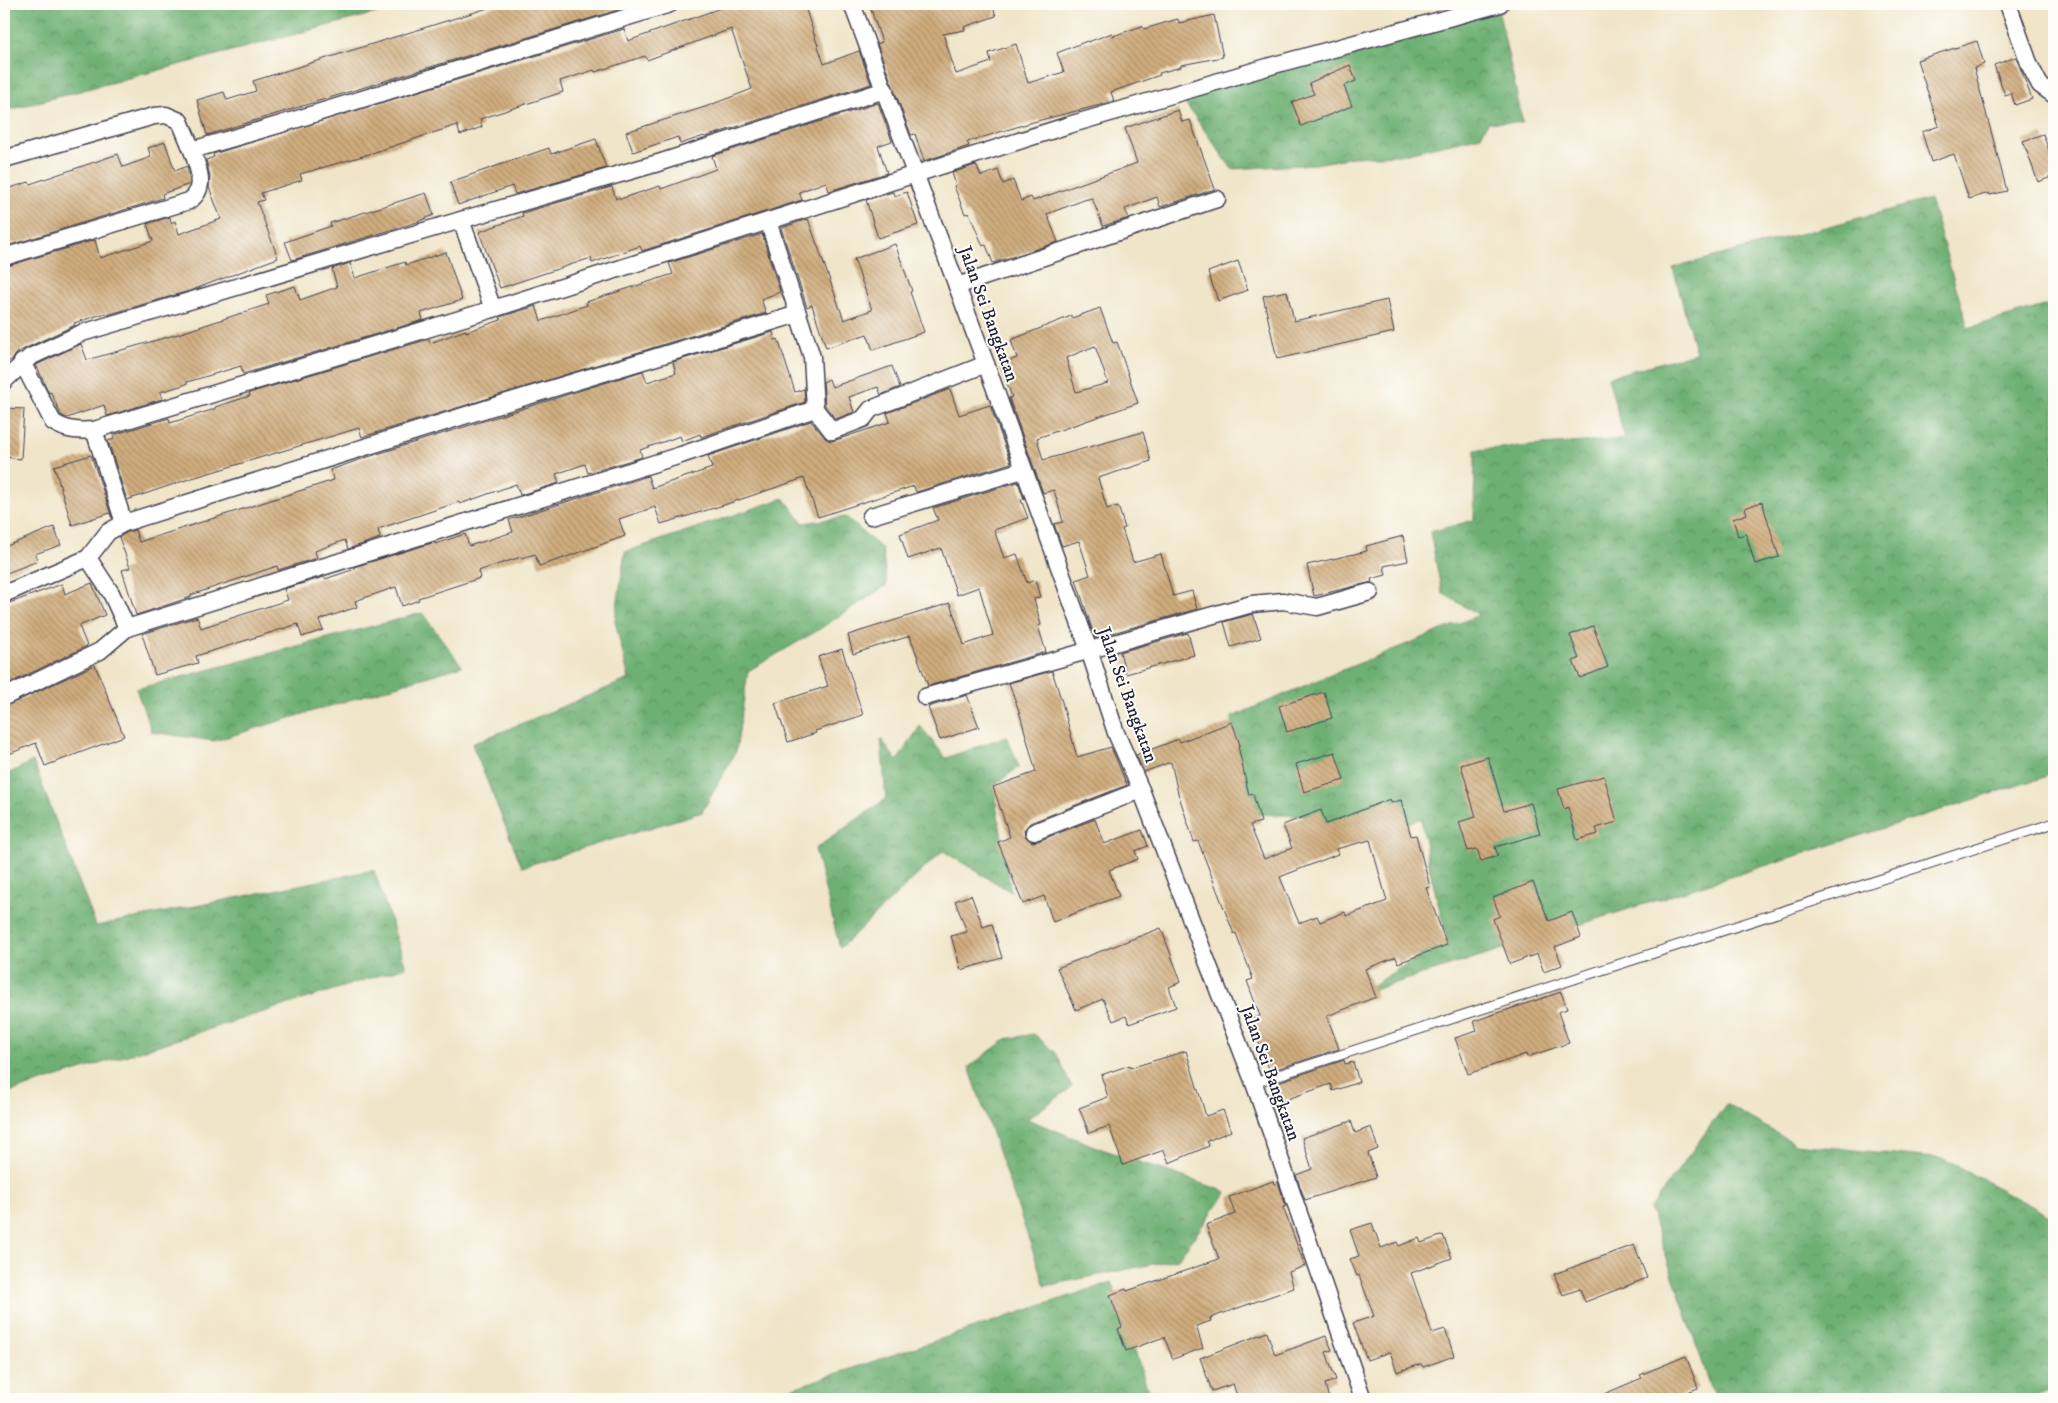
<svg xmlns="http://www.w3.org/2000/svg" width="2058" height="1403" viewBox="0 0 2058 1403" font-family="'IM FELL DW Pica',serif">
	<defs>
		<pattern id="forest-crowns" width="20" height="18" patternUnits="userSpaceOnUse" patternTransform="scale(1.25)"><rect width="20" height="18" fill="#6eb073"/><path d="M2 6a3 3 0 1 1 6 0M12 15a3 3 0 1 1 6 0" fill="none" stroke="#5a8f60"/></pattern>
		<pattern id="building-back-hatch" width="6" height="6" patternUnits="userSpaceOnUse" patternTransform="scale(1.25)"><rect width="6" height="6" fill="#d0ad7e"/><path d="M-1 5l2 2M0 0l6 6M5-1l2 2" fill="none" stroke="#a88c68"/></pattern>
	</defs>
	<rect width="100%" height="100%" fill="#fdfcf7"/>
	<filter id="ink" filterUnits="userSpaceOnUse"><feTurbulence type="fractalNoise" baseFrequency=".02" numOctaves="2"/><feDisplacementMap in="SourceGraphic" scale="10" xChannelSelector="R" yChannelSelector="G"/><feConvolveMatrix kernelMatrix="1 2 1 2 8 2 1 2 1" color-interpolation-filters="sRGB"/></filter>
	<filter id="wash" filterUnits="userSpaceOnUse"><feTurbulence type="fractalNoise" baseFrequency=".0096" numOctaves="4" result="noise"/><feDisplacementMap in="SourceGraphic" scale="20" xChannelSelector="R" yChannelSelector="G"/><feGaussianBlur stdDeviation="1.12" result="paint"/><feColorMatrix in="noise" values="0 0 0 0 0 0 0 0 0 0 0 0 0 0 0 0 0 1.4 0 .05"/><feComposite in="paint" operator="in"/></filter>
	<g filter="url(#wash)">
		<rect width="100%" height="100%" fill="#f0e5c9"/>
		<!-- forest -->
		<g fill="url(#forest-crowns)" stroke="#486957">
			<polygon points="4,4 410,4 4,111"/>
			<polygon points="1497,4 1523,123 1488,122 1481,136 1399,155 1352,157 1316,164 1232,169 1178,93"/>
			<polygon points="1930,199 1968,328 2054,303 2054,774 1355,996 1447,939 1430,871 1421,818 1361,842 1314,816 1251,814 1234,771 1232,717 1318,680 1479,615 1442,593 1430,532 1474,520 1475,450 1625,439 1608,377 1696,353 1673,268"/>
			<polygon points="784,498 803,523 846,517 882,549 887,585 815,632 748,671 736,751 702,812 522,867 472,744 629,679 615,621 625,552"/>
			<polygon points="422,613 462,666 214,741 152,732 136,689"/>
			<polygon points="920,726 946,758 1007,736 1019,767 993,786 1011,892 943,851 840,948 815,849 886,799 881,739 897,761"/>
			<polygon points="33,761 96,926 374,870 406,967 4,1094 4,776"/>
			<polygon points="1034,1034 1056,1053 1072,1087 1027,1119 1099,1148 1227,1192 1178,1259 1045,1286 969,1067 1006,1039"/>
			<polygon points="1726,1104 1795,1144 1944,1159 2054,1218 2054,1389 2028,1399 1715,1399 1650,1209"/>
			<polygon points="1112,1282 1148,1390 1213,1399 760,1399"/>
		</g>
		<g id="blocks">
			<!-- building -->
			<g fill="url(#building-back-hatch)" fill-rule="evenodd">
				<polygon points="501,4 616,4 618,10 207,135 197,100 224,92 227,100 256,91 253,81"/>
				<polygon points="732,4 804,4 824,64 859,51 871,84 705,137 704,136 680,144 678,137 633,152 626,132 705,107 752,89 731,29 647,60 645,56 595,72 594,70 560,81 563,92 480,119 482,127 460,135 457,125 363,156 300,174 302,180 261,193 264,200 257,202 278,258 189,291 107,315 106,313 74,323 75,325 26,348 17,353 12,360 4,363 4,267 95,240 100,258 153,241 147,224 170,217 171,223 175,221 179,234 221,219 209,187 210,176 206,160 214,157 213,154 624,29 628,41"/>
				<polygon points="869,4 992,4 996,16 964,27 965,30 943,34 956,74 991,62 989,53 1016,44 1028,83 1064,72 1057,53 1087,41 1088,42 1112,33 1113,36 1142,26 1144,29 1178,19 1179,23 1214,15 1223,57 1181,65 1181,67 1159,73 1160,75 1111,92 1114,101 1112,102 1033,122 967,142 969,146 924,161 915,134 911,135 877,44 882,42"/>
				<polygon points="1977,41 1984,64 1974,68 2007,191 1990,195 1989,193 1969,199 1954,154 1931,162 1922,132 1939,126 1917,60"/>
				<polygon points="2016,57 2032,99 2015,105 2011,93 2005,95 1994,65"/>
				<polygon points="1350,65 1356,81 1344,86 1352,106 1301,126 1292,102 1314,94 1309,83"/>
				<polygon points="878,103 892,141 878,146 887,173 829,191 826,182 799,192 802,200 642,251 640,246 592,263 591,258 500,288 479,232 523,216 522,213 612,187 616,199 619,197 620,199 660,186 661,189 716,169 712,156"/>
				<polygon points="1178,110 1182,122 1190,120 1215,189 1160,207 1157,197 1125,209 1129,218 1103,226 1092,198 1084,200 1047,214 1058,242 993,263 986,245 983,246 969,213 965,214 954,186 956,185 952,173 976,165 981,176 998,170 1003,184 1013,180 1021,201 1031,197 1033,201 1137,163 1125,128"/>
				<polygon points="2043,134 2054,165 2054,176 2038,182 2023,141"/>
				<polygon points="596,139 606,168 515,194 512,186 458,205 450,182 549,148 551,154"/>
				<polygon points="165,142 175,171 187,166 190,184 162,194 163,198 4,247 4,190 29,182 30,184 118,154 123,167 151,157 148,148"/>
				<polygon points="893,192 895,196 907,192 918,225 878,238 866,200"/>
				<polygon points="426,193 434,215 417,222 292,260 285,242 331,226 330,223"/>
				<polygon points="808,219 844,320 872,310 854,259 895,244 912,291 910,292 924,332 873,350 867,334 826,348 812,305 807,307 781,228"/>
				<polygon points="762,234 780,292 761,299 766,313 362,437 359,428 189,479 127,500 108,441 114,439 113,435 169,418 170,423 215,409 215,407 250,396 249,393 429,339 430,343 466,330 466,332 501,320 500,317 536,306 541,321 587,305 586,302 673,274 669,263"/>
				<polygon points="446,252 462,300 421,313 423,320 243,374 241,366 187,382 187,384 160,392 162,399 107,416 104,405 67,418 61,415 51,392 49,393 36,365 81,344 87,360 178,334 269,304 266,295 295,286 300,300 337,287 332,269 350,263 355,278 405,262 406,265"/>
				<polygon points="1238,261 1248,290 1218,301 1208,272"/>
				<polygon points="1287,291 1294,321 1387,300 1394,332 1277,359 1263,296"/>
				<path d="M1100,308L1113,343L1117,342L1138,403L1037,438L1043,460L1143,432L1151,461L1098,478L1107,509L1118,506L1125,528L1122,529L1133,562L1161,554L1173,596L1192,591L1197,609L1095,638L1076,580L1090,575L1079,541L1062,546L1054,524L1063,522L1054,490L1043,493L1009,398L1012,397L1000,364L1017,358L1011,340L1071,316L1072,318ZM1095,346L1108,383L1076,392L1066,358Z"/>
				<polygon points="773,332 775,340 778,339 795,392 804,389 805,402 701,437 700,434 682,441 680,436 640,450 642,457 588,473 585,464 556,474 559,483 520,495 516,484 460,504 459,502 378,529 380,538 348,549 345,540 315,551 317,558 278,570 277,566 191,595 191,597 136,615 122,570 130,568 119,537 128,532 135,530 139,542 334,480 330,470 368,457 643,371 647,382 676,373 673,362"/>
				<polygon points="892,366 900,387 881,395 878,387 849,397 854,412 835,419 825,405 823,382 829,379 832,387"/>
				<polygon points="950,389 959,415 990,405 1011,463 916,492 914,486 818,517 804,478 724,505 661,524 655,507 619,519 625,536 561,559 539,566 535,554 521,558 521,557 478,571 480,578 418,598 419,600 402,606 396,587 355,601 357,607 319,620 323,630 302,637 298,624 196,656 198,663 155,675 142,634 197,617 201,628 241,615 288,600 284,589 324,577 325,579 355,569 354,567 435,542 435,544 465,534 469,546 513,532 509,520 648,476 652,488 712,468 708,456 811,421 825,438 830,441 836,440 890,422 887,413"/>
				<polygon points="4,408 24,409 21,459 4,457"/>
				<polygon points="91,455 112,518 110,513 72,525 54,466"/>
				<polygon points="1018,482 1024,499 1021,500 1028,518 994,530 1004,558 1017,554 1027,583 1035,580 1040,597 1034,599 1041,625 1038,626 1046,652 928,686 910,636 853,654 848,635 950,603 964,645 993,635 979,587 957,595 941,548 908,559 900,534 938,520 933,508"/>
				<polygon points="1762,502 1779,557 1755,564 1746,534 1738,536 1733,519 1747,514 1745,508"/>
				<polygon points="54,527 61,545 35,554 38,561 4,574 4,547"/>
				<polygon points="1403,536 1408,561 1384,566 1386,575 1371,579 1372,582 1314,596 1307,565 1367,551 1366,546"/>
				<polygon points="92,583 105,615 79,626 87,646 4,686 4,605 62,584 65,594"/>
				<polygon points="1253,614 1261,638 1231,647 1224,622"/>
				<polygon points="1593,626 1608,667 1580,678 1573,661 1579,659 1570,635"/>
				<polygon points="1188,633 1194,655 1126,674 1120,652"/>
				<polygon points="842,649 863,715 815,731 816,733 788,742 775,703 828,686 818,657"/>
				<polygon points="95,665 124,736 45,766 36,743 4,756 4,707"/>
				<polygon points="1052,671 1062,702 1077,757 1111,747 1127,785 1030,823 1024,830 1025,836 1032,842 1038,841 1095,819 1104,844 1142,830 1148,846 1135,851 1138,859 1109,870 1119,896 1053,922 1044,896 1023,904 998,842 1010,837 993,787 1036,772 1019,711 1009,683"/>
				<polygon points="1324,692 1332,718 1287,732 1279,706"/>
				<polygon points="967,695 979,727 940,740 928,707"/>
				<path d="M1232,722L1240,745L1238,746L1249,795L1253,794L1261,822L1250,825L1264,859L1292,848L1283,825L1321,810L1326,824L1390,799L1391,803L1401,800L1411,836L1416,835L1430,887L1426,888L1447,945L1398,963L1396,957L1365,969L1376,997L1327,1016L1339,1049L1270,1071L1250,1020L1260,1016L1247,981L1253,979L1236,933L1234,934L1198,841L1194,842L1178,793L1171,762L1144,772L1136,755L1179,739L1180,742ZM1370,840L1387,901L1346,916L1345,912L1320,922L1317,916L1299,923L1280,877L1338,854L1336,849Z"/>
				<polygon points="1335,752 1344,780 1304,792 1296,764"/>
				<polygon points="1488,757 1504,811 1531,803 1540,834 1495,847 1498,856 1481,861 1477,849 1468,851 1459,822 1476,817 1461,765"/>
				<polygon points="1604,776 1617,822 1596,828 1598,834 1577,840 1568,807 1564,809 1558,789"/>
				<polygon points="1533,882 1549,921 1572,912 1581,937 1555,947 1562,965 1544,972 1537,954 1510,964 1493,919 1500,916 1493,898"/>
				<polygon points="971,895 983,927 992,924 1002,958 961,970 951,936 967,932 955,901"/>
				<polygon points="1161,928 1181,982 1169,987 1176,1007 1129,1024 1126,1016 1113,1021 1103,999 1076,1010 1057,968"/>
				<polygon points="1561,992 1567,1009 1558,1012 1569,1043 1527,1057 1526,1054 1468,1074 1455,1038 1477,1031 1474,1021"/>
				<polygon points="1186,1051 1206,1116 1223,1110 1231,1131 1207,1141 1209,1146 1169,1163 1164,1150 1123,1165 1109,1126 1089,1133 1079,1108 1108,1097 1101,1075 1130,1065 1130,1068"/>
				<polygon points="1344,1060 1345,1064 1353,1062 1359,1082 1333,1091 1331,1084 1279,1102 1274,1087 1276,1086 1275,1083"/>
				<polygon points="1351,1121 1355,1133 1371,1127 1378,1149 1368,1153 1376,1177 1305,1200 1296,1175 1312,1169 1302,1138"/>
				<polygon points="1273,1181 1274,1184 1278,1182 1286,1206 1283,1207 1305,1266 1289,1272 1294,1288 1210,1318 1211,1321 1196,1326 1203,1348 1173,1359 1164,1337 1126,1351 1118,1329 1122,1327 1110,1295 1126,1289 1127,1291 1219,1259 1206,1225 1235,1214 1229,1197"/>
				<polygon points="1372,1223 1381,1248 1397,1242 1399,1246 1419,1238 1421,1243 1443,1235 1452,1258 1411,1273 1432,1333 1445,1329 1454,1356 1423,1367 1421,1364 1397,1372 1390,1352 1367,1360 1353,1323 1374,1316 1359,1275 1357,1276 1350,1259 1359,1256 1350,1230"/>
				<polygon points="1634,1245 1647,1278 1585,1302 1580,1289 1563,1295 1554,1274"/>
				<polygon points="1267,1332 1275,1355 1326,1336 1332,1350 1326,1352 1336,1380 1325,1384 1329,1399 1238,1399 1233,1384 1212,1391 1200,1358"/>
				<polygon points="1686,1356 1698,1388 1670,1399 1592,1399 1642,1378 1640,1375"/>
			</g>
		</g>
	</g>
	<g filter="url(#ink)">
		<use href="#blocks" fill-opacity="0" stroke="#413f50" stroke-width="1"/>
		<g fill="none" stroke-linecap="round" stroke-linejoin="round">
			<!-- service casing -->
			<g stroke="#413f50" stroke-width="11">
				<polyline id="service" points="1254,1083 2054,823"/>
			</g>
			<!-- minor casing -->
			<g stroke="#413f50" stroke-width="19">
				<g id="minor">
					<polyline points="852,4 986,364 1089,650 1116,733 1141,790 1254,1083 1363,1399"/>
					<polyline points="2008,4 2030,66 2040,85 2054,95"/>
					<polyline points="4,159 154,116 166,115 180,121 192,150"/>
					<polyline points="461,220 493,309"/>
					<path d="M4,257L189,201C208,188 198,168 192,150L278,125L670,4"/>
					<polyline points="957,286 1217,199"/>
					<path d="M22,362L53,422C67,431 78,431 94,430"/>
					<polyline points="4,381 30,357 82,333 461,220 658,163 885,90"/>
					<polyline points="815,409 832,431 863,419 871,409 986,364"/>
					<polyline points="871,516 1023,470"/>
					<polyline points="124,523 94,430 493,309 1069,125 1274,65 1500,4"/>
					<polyline points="88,558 111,593 127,628"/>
					<polyline points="4,594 88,558 108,532 124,523 508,402 798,314"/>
					<polyline points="4,697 100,651 127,628 681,455 815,409 812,357 768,221"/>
					<polyline points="925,697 1252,604 1283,601 1317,607 1370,592"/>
					<polyline points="1034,832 1141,790"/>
				</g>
			</g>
			<!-- service -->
			<use href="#service" stroke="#fff" stroke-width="9"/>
			<!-- minor -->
			<use href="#minor" stroke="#fff" stroke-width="16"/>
		</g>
	</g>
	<g text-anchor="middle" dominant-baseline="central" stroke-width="4" stroke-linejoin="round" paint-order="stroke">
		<!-- street labels -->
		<g font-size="18" fill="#22223b" stroke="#fdfcf7">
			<text transform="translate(988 314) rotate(70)">Jalan Sei Bangkatan</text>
			<text transform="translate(1127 695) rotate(70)">Jalan Sei Bangkatan</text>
			<text transform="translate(1270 1073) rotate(70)">Jalan Sei Bangkatan</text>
		</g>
	</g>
	<!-- margin -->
	<rect width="2058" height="1403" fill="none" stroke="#fdfcf7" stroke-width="20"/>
</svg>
